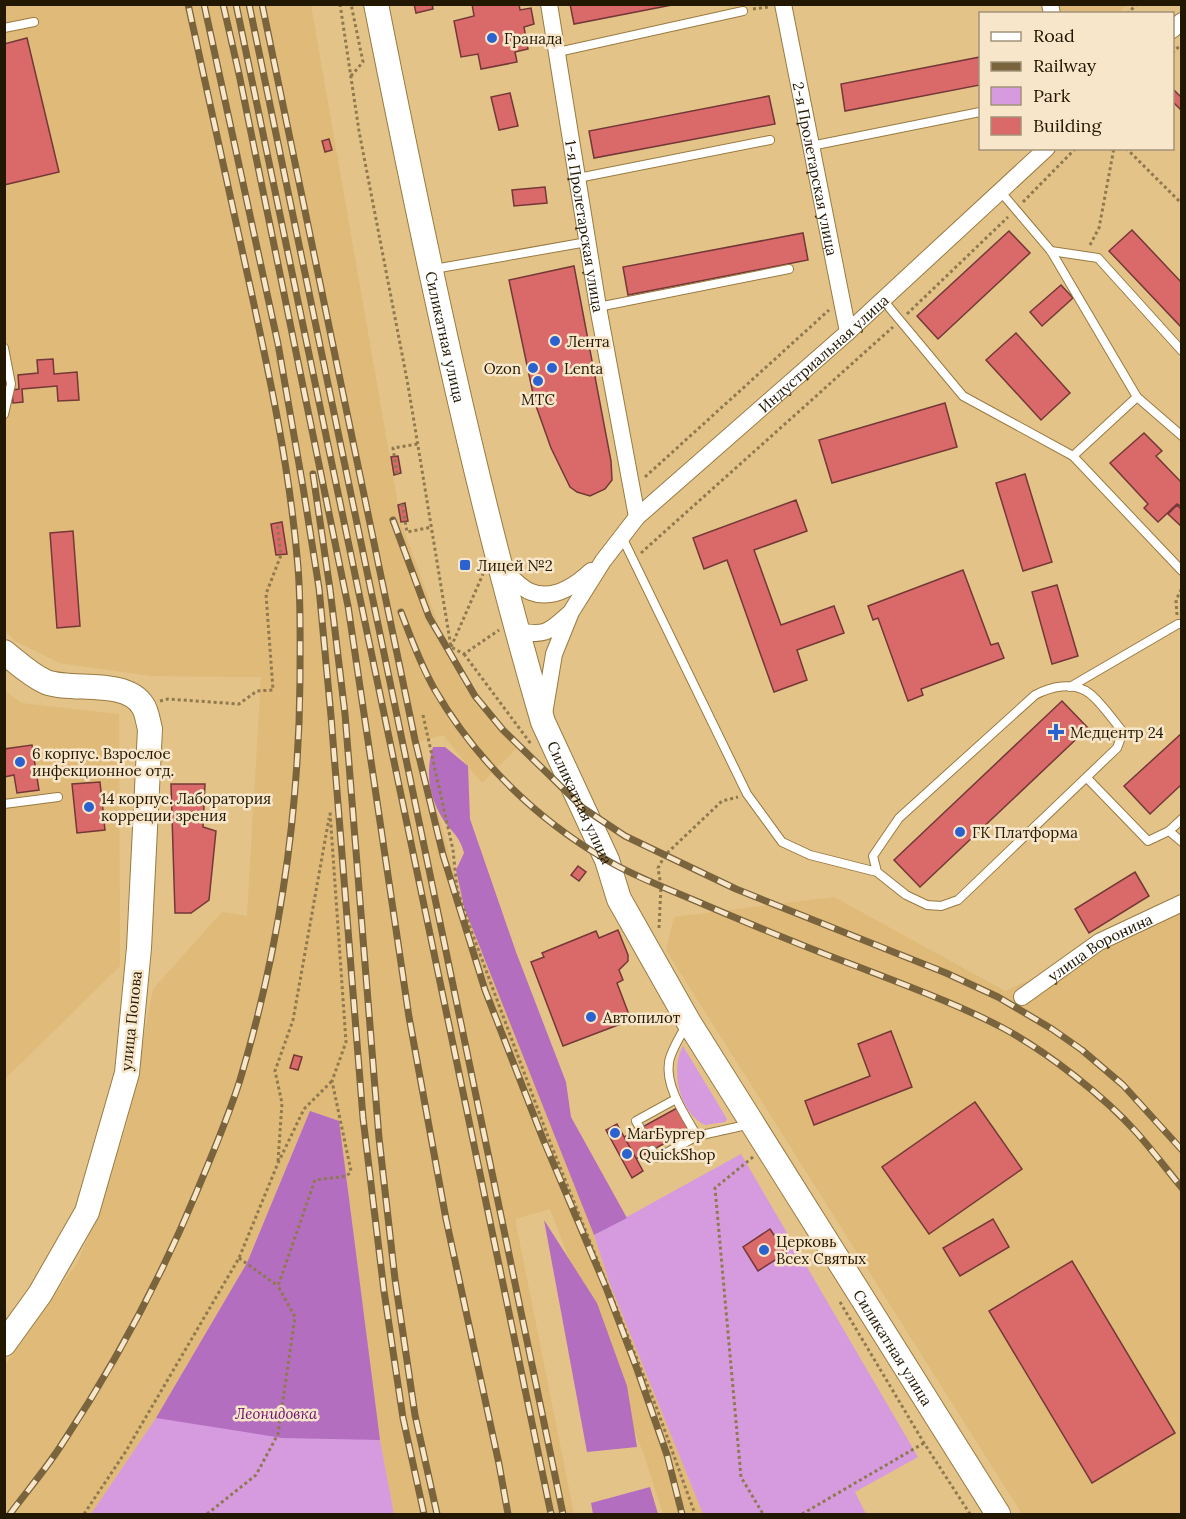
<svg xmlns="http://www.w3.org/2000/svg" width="1186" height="1519" viewBox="0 0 1186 1519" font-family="Lora,serif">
	<rect width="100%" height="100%" fill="#e3c388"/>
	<!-- built -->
	<g fill="#dfba78">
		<polygon points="5,5 311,5 401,522 439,627 476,692 519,746 482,783 443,735 418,742 464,907 594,1235 610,1284 703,1514 663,1514 645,1458 550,1209 515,1219 574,1514 394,1514 380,1440 339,1121 310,1111 247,1263 156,1418 91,1514 5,1514 4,1367 77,1263 98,1215 128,1120 153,989 222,912 247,916 261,677 151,676 59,663 15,641 5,631"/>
		<polygon points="1053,5 1127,5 1117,14 1055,13"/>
		<polygon points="4,690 21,703 119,714 120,966 5,1079"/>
		<polygon points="834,897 1005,991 1181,912 1181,1514 1022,1514 666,950 674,917"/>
	</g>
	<!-- green -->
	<g fill="#d69bdf" fill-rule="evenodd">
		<path d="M683,1046L727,1119L725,1122L705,1125C679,1113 670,1069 683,1046Z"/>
		<polygon points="310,1111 339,1121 380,1440 394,1514 91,1514 156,1418 247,1263"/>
		<path d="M741,1154L918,1457L855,1492L866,1514H703L610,1284L594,1235ZM770,1229L786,1253L758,1271L743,1247Z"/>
	</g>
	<!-- forest -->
	<g fill="#b46ebf">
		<path d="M433,747H445L468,766L470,819L516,952L566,1082L571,1117L627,1218L594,1235L464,907L456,870L464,853C460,837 453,833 444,821C429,797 425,773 433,747Z"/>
		<polygon points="310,1111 339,1121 380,1440 282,1438 156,1418 247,1263"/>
		<polygon points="544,1220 597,1303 627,1386 637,1447 587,1452"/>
		<polygon points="650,1487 658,1514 593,1514 591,1503"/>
	</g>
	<!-- building -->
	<g fill="#d96a69" stroke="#743838" stroke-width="1.5">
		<polygon points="414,4 432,4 433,9 416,13"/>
		<polygon points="472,4 519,4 520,10 531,8 534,24 524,27 528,49 515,52 517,62 481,69 478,54 461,57 454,21 474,16"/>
		<polygon points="570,4 677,4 574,24"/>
		<polygon points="27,38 59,172 4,185 4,44"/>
		<polygon points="980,57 980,85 845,111 841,84"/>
		<polygon points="1174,90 1182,98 1182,111 1172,101 1172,92"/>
		<polygon points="510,93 518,126 499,130 491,97"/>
		<polygon points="769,96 775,124 594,158 589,131"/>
		<polygon points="329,139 332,150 325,152 322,141"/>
		<polygon points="545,187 547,203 514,206 512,190"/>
		<polygon points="1132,230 1182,283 1182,328 1109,251"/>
		<polygon points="1009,231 1030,253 938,339 917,316"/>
		<polygon points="803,233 808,260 628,295 623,267"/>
		<polygon points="574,266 611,461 612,480 605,489 590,496 577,492 570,487 551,448 535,403 509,280"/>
		<polygon points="1061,285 1073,298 1042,326 1030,312"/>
		<polygon points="1016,333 1070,393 1041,420 986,360"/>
		<polygon points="53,359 54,374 77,372 79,400 58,401 57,386 22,389 23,402 13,403 12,390 19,389 18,375 38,373 37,360"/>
		<polygon points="945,403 957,447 832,483 819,440"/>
		<polygon points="1144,433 1162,451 1156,456 1182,483 1182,507 1177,504 1158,522 1144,508 1148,504 1110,463"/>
		<polygon points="398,456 401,473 394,475 391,457"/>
		<polygon points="1025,474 1052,562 1023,571 996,483"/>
		<polygon points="796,500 807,531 754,550 781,625 834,606 844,633 797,650 807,680 774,692 727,560 704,569 693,538"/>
		<polygon points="405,503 408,521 401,522 398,505"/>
		<polygon points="1177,505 1182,510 1182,527 1168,514"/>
		<polygon points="282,522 287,554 276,555 271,524"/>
		<polygon points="73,531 80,626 57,628 50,533"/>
		<polygon points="963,570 991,645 998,643 1004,658 921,689 923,695 908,701 878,618 873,620 868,606"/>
		<polygon points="1057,585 1078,656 1052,664 1032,592"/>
		<polygon points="1062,701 1088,728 920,887 894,860"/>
		<polygon points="1182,733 1182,784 1150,814 1124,786"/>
		<polygon points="32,745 39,790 17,793 14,775 4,777 4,749"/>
		<polygon points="100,782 105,830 77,833 72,784"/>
		<polygon points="171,784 205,784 203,827 216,831 209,900 191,913 175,913"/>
		<polygon points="578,866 586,872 579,881 571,875"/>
		<polygon points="1135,872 1149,896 1089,933 1075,909"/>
		<polygon points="618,930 628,955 628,961 619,970 623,980 617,983 631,1020 563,1046 531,962 544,957 542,953 596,931 599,938"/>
		<polygon points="891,1031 912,1087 814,1125 805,1101 870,1076 858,1044"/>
		<polygon points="294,1055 302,1057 298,1070 290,1068"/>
		<polygon points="975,1102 1022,1169 929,1234 882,1167"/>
		<polygon points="677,1108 689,1130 636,1159 624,1137"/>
		<polygon points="617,1124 643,1171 632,1178 606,1130"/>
		<polygon points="993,1219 1009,1247 960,1276 943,1248"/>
		<polygon points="770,1229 786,1253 758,1271 743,1247"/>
		<polygon points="1072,1261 1175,1433 1092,1483 989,1311"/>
	</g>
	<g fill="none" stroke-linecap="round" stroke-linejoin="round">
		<!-- lane casing -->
		<g stroke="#997b42" stroke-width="10">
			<g id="lane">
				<polyline points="4,28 34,22"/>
				<polyline points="558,52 743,11"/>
				<polyline points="811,146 980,112"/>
				<polyline points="578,178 770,140"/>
				<polyline points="1000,191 1051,251 1137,397 1182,436"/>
				<polyline points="1051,251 1098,258 1182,351"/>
				<polyline points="434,269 587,242"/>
				<polyline points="883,300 963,396 1073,456 1182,571"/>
				<polyline points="598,307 789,269"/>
				<polyline points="4,348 11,384 4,414"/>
				<polyline points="1073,456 1137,397"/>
				<path d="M622,537L747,794L782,842L810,855L877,872L906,895L927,905L941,906L958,900L1117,748L1123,732C1113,720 1100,701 1089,693C1073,681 1050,687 1035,695L899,818L873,856L877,872"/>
				<polyline points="1070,687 1178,624 1182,624"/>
				<polyline points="1087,778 1148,841 1169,831 1182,842"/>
				<polyline points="4,804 58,797"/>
				<polyline points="1169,831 1182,819"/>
				<path d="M687,1024C681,1035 671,1050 669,1062C665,1087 685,1115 697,1136"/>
				<polyline points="640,1128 636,1121 676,1099"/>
				<polyline points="652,1150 657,1158 697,1136 751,1124"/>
			</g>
		</g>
		<!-- street casing -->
		<g stroke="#997b42" stroke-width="18">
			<g id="street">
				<path id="s1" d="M549,4L598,307L637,517"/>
				<path id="s2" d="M783,4L848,332"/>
				<polyline points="1050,4 1052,14"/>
				<polyline points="1172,30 1182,21"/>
				<path d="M502,567C510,576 520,588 531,592C554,601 576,585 591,571"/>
				<path d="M517,631C545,636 548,633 569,614"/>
				<path id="s3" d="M544,714L554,654L571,612L603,561L637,517L848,332L1047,148"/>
				<path id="s4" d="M1022,997L1099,942L1182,903"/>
			</g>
		</g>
		<!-- secondary casing -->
		<g stroke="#997b42" stroke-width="26">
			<g id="secondary">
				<path id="s5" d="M376,4C424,245 474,486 543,722L607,860L619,899L688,1021L998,1514"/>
				<path d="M4,652C18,663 30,675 46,682C72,692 126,678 143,706C147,712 148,722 150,729L139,948L127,1073L87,1212L40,1294L4,1344"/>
			</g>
		</g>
		<!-- path -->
		<g stroke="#8f794e" stroke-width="3" stroke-dasharray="3 3" stroke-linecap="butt">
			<polyline points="340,4 359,131 408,385 451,647 464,654 499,630"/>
			<polyline points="753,9 768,7"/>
			<polyline points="1127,14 1137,4"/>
			<polyline points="1172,53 1182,44"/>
			<polyline points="351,76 363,62 351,4"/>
			<polyline points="1126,148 1182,204"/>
			<polyline points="1023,202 1076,148"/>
			<polyline points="1090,245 1099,228 1114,148"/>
			<polyline points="907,314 1008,217"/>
			<polyline points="397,474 393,448 418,444"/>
			<polyline points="645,477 829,310"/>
			<polyline points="402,504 407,532 432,527"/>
			<polyline points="641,553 893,327"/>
			<polyline points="1177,615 1176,600 1182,588"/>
			<polyline points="451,647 483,574"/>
			<polyline points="464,654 531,744"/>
			<polyline points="160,701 168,699 239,704 257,691 273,690 266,594 281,555 277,523"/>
			<polyline points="423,715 453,850 457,889 471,930 550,1142 657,1409 695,1514"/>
			<polyline points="659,928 661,886 658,868 665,855 722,801 738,797"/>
			<polyline points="753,1157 715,1188 741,1477 763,1514"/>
			<polyline points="278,1161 282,1103 275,1071 293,1020 329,818"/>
			<polyline points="239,1258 278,1286"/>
			<polyline points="840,1302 924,1443 970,1514"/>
			<polyline points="84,1514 126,1451 239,1258 278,1163 304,1109 332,1081"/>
			<polyline points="207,1514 256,1475 278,1434 295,1317 278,1286 315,1180 347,1176 351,1171 332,1081 346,1042 330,812"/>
			<polyline points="802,1514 924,1443"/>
		</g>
		<!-- lane -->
		<use href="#lane" stroke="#fff" stroke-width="8"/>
		<!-- street -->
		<use href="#street" stroke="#fff" stroke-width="16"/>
		<!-- secondary -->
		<use href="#secondary" stroke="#fff" stroke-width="24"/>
		<!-- rail casing -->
		<g stroke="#79643e" stroke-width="7">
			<g id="rail">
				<polyline points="204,4 278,344 303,487 319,588 331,716 363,1118 384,1291 403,1418 424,1514"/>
				<polyline points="223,4 239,74 348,606 409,1017 446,1219 499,1464 508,1514"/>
				<polyline points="236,4 551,1514"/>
				<polyline points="249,4 563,1514"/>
				<polyline points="262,4 415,740 443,855 485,990 543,1139 607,1290 637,1369 667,1455 682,1514"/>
				<polyline points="313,474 330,589 345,714 379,1138 395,1279 415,1415 437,1514"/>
				<polyline points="393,520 429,617 475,696 503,730 583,808 625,836 736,889 946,973 998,997 1052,1029 1082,1050 1123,1085 1182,1150"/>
				<path d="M401,612C411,638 421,666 435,690C476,760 535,818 605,859C633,876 666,888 696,901C752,925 807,948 864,969C910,987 959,1005 1003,1028C1047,1052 1104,1096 1137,1133C1153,1151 1167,1170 1182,1188"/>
				<path d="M10,1514C27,1491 46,1469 62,1444C115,1364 160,1280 197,1191C212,1155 228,1118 240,1080C279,950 299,814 300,679C300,642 301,604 298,567C290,469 269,373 248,277C228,186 208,95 188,4"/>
			</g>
		</g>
		<!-- rail -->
		<use href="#rail" stroke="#f7e6c9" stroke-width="4.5" stroke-dasharray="14" stroke-linecap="butt"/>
	</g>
	<!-- markers -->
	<g fill="#2a62cf" stroke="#f7e6c9" stroke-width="2">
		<circle cx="492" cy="38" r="6"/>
		<circle cx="555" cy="341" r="6"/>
		<circle cx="533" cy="368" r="6"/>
		<circle cx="552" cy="368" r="6"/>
		<circle cx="538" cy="381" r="6"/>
		<rect x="459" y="559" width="12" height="12" rx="3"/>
		<path d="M1053 723h6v6h6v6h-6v6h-6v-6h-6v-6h6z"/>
		<circle cx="20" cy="762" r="6"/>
		<circle cx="89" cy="807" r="6"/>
		<circle cx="960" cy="832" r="6"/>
		<circle cx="591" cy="1017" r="6"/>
		<circle cx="615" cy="1133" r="6"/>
		<circle cx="627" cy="1154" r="6"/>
		<circle cx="764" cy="1250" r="6"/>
	</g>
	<g text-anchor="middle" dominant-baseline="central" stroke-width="5" stroke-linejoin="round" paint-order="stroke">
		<!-- poi labels -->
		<g font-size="15" fill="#221701" stroke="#f7e6c9" text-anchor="start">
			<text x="504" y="38">Гранада</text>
			<text x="567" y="341">Лента</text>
			<text x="521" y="368" text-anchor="end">Ozon</text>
			<text x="564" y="368">Lenta</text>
			<text x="538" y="399" text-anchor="middle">МТС</text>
			<text x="477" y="565">Лицей №2</text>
			<text x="1070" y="732">Медцентр 24</text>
			<text x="32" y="753">6 корпус. Взрослое<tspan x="32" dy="17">инфекционное отд.</tspan></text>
			<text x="101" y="798">14 корпус. Лаборатория<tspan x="101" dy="17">корреции зрения</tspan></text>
			<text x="972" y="832">ГК Платформа</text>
			<text x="603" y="1017">Автопилот</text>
			<text x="627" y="1133">МагБургер</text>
			<text x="639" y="1154">QuickShop</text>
			<text x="776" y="1241">Церковь<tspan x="776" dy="17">Всех Святых</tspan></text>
		</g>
		<!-- street labels -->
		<g font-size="15" fill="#221701" stroke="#f7e6c9">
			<text stroke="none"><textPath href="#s2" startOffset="168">2-я Пролетарская улица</textPath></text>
			<text stroke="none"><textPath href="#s1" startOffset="225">1-я Пролетарская улица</textPath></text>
			<text stroke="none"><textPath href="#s5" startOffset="340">Силикатная улица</textPath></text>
			<text stroke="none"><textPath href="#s3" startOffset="470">Индустриальная улица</textPath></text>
			<text stroke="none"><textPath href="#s5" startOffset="826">Силикатная улица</textPath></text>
			<text stroke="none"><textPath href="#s4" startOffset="93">улица Воронина</textPath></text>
			<text transform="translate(131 1021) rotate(-84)">улица Попова</text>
			<text stroke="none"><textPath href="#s5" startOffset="1456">Силикатная улица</textPath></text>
		</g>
		<!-- park labels -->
		<g font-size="15" font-style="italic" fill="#690d77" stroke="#f7e6c9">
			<text x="276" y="1413">Леонидовка</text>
		</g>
	</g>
	<!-- border -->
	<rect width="1186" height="1519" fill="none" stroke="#221701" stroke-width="12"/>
	<!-- legend -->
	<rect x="979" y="12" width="195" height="138" fill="#f7e6c9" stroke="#a29379" stroke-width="1.5"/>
	<rect x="991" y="32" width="30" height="9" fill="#ffffff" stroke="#a29379" stroke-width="1.5"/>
	<text x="1033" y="42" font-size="18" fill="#221701">Road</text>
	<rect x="991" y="62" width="30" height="9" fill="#79643e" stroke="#a29379" stroke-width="1.5"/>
	<text x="1033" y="72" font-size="18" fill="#221701">Railway</text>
	<rect x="991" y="87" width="30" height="18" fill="#d69bdf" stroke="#a29379" stroke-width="1.5"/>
	<text x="1033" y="102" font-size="18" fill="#221701">Park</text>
	<rect x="991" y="117" width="30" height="18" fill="#d96a69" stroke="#a29379" stroke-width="1.5"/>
	<text x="1033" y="132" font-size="18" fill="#221701">Building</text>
</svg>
